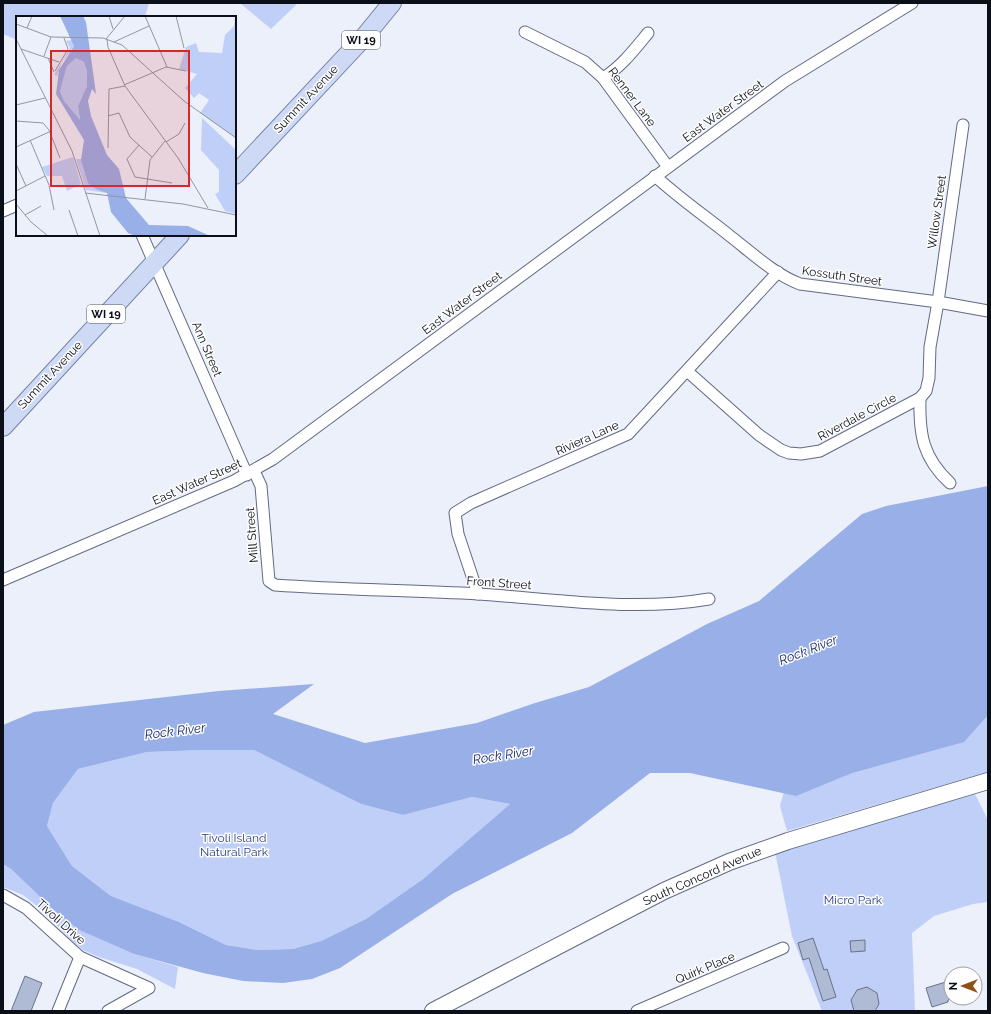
<svg xmlns="http://www.w3.org/2000/svg" width="991" height="1014" viewBox="0 0 991 1014" font-family="Raleway,sans-serif">
	<rect width="100%" height="100%" fill="#ecf0fb"/>
	<!-- green -->
	<g fill="#bfcff7">
		<polygon points="3,3 149,3 145,17 17,17 17,40 3,34"/>
		<polygon points="240,3 298,3 271,29"/>
		<polygon points="988,665 988,772 787,831 780,806 787,781"/>
		<polygon points="203,750 254,750 361,804 403,815 472,797 510,804 423,879 366,919 321,941 293,949 257,950 226,945 179,922 111,896 72,866 47,826 53,803 78,769 147,752"/>
		<polygon points="975,794 988,820 988,902 973,904 934,916 912,933 915,1011 822,1011 792,936 775,852"/>
		<polygon points="3,864 11,869 55,911 79,930 134,954 178,967 175,989 137,969 99,957 83,950 70,939 41,909 23,895 3,887"/>
	</g>
	<!-- water -->
	<path fill="#99afe8" fill-rule="evenodd" d="M988,486V715L964,742L852,773L796,796L690,773H650L572,833L452,894L340,968L312,979L283,983L243,981L203,973L134,954L79,930L55,911L11,869L3,864V725L34,712L219,691L314,684L273,714L365,743L477,723L535,703L589,687L707,624L759,601L862,514L886,506ZM203,750H254L361,804L403,815L472,797L510,804L423,879L366,919L321,941L293,949L257,950L226,945L179,922L111,896L72,866L47,826L53,803L78,769L147,752Z"/>
	<!-- building -->
	<g fill="#afbad4" stroke="#69728a">
		<polygon points="813,938 824,970 827,969 836,997 823,1001 809,958 803,960 798,943"/>
		<polygon points="865,940 865,951 851,952 850,941"/>
		<polygon points="25,976 42,983 31,1011 11,1011"/>
		<polygon points="949,981 951,999 948,1000 948,1002 932,1007 926,988"/>
		<polygon points="867,987 877,993 879,1004 875,1011 854,1011 851,1000 857,990"/>
	</g>
	<g fill="none" stroke-linecap="round" stroke-linejoin="round">
		<!-- street casing -->
		<g stroke="#616a82" stroke-width="13">
			<g id="street">
				<polyline points="525,32 585,62 603,78 668,167"/>
				<path d="M603,78C622,66 634,50 648,33"/>
				<path d="M655,176C679,198 705,216 730,236C752,253 774,274 800,284L938,302L988,311"/>
				<polyline points="3,211 17,205"/>
				<polyline points="142,235 247,475"/>
				<polyline points="687,371 759,435 781,450 789,453 801,454 820,451 920,398 926,391 929,378 930,347 938,302 963,125"/>
				<path d="M920,398C919,435 923,458 950,483"/>
				<path d="M254,471L261,486L269,581L275,585C343,590 411,590 479,594C555,599 633,612 709,599"/>
				<polyline points="3,580 234,481 273,459 785,81 912,3"/>
				<polyline points="478,594 458,534 455,513 471,503 628,434 778,272"/>
				<polyline points="3,895 26,908 80,957 149,988 108,1011"/>
				<polyline points="58,1011 80,957"/>
				<polyline points="637,1011 783,948"/>
			</g>
		</g>
		<!-- secondary casing -->
		<g stroke="#616a82" stroke-width="18">
			<polyline id="secondary" points="433,1011 664,891 729,862 788,841 988,781"/>
		</g>
		<!-- primary casing -->
		<g stroke="#7482a4" stroke-width="20">
			<g id="primary">
				<polyline points="235,175 365,36 392,3"/>
				<polyline points="3,427 180,235"/>
			</g>
		</g>
		<!-- street -->
		<use href="#street" stroke="#fff" stroke-width="11"/>
		<!-- secondary -->
		<use href="#secondary" stroke="#fff" stroke-width="16"/>
		<!-- primary -->
		<use href="#primary" stroke="#ced9f6" stroke-width="18"/>
	</g>
	<g text-anchor="middle" dominant-baseline="central" stroke-width="3" stroke-linejoin="round" paint-order="stroke">
		<!-- shield labels -->
		<g fill="#fefefe" stroke="#54575d" stroke-width="1">
			<rect x="342" y="31" width="38" height="18" rx="3"/>
			<rect x="87" y="305" width="38" height="18" rx="3"/>
		</g>
		<g font-size="11" font-weight="bold" fill="#0b0f18">
			<text x="361" y="40">WI 19</text>
			<text x="106" y="314">WI 19</text>
		</g>
		<!-- street labels -->
		<g font-size="12" fill="#0b0f18" stroke="#fefefe">
			<text transform="translate(632 97) rotate(53)">Renner Lane</text>
			<text transform="translate(306 99) rotate(-47)">Summit Avenue</text>
			<text transform="translate(723 111) rotate(-36)">East Water Street</text>
			<text transform="translate(937 212) rotate(-82)">Willow Street</text>
			<text transform="translate(842 276) rotate(8)">Kossuth Street</text>
			<text transform="translate(462 303) rotate(-37)">East Water Street</text>
			<text transform="translate(207 349) rotate(67)">Ann Street</text>
			<text transform="translate(50 375) rotate(-47)">Summit Avenue</text>
			<text transform="translate(857 417) rotate(-28)">Riverdale Circle</text>
			<text transform="translate(587 438) rotate(-24)">Riviera Lane</text>
			<text transform="translate(197 482) rotate(-24)">East Water Street</text>
			<text transform="translate(252 535) rotate(-94)">Mill Street</text>
			<text transform="translate(499 583) rotate(4)">Front Street</text>
			<text transform="translate(702 876) rotate(-24)">South Concord Avenue</text>
			<text transform="translate(61 922) rotate(42)">Tivoli Drive</text>
			<text transform="translate(705 968) rotate(-23)">Quirk Place</text>
		</g>
		<!-- park labels -->
		<g font-size="12" fill="#2d4184" stroke="#fefefe">
			<text x="234" y="838">Tivoli Island<tspan x="234" dy="14">Natural Park</tspan></text>
			<text x="853" y="900">Micro Park</text>
		</g>
		<!-- water labels -->
		<g font-size="13" font-style="italic" fill="#182869" stroke="#fefefe">
			<text transform="translate(808 650) rotate(-21)">Rock River</text>
			<text transform="translate(175 731) rotate(-7)">Rock River</text>
			<text transform="translate(503 755) rotate(-9)">Rock River</text>
		</g>
	</g>
	<!-- overview -->
	<g transform="translate(16 16)">
		<rect width="220" height="220" fill="#ecf0fb"/>
		<path d="M219,0H220V122L184,97L193,84L183,77L178,82L169,72L181,58L163,53L170,31L180,27L183,36L206,37L209,19L218,10ZM56,24L58,30L46,46L41,60L38,59L54,32L50,25ZM60,42L68,46L71,55V70L62,90L64,105L48,85L44,75L51,50ZM186,102L220,134V198L209,195L199,178L203,176V154L185,134ZM57,141L65,168L51,175L46,160H31L26,151ZM60,143H67L91,177L70,174Z" fill="#bfcff7"/>
		<path d="M44,0H67L70,6L80,78L76,73L72,85L75,100L91,139L103,153L110,182L133,209L172,210L194,220H119L112,217L95,196L91,177L80,173L72,167L65,144L68,124L40,78L43,54L58,30ZM60,42L68,46L71,55V70L62,90L64,104L48,85L44,75L51,50Z" fill="#99afe8" fill-rule="evenodd"/>
		<path fill="none" stroke="#9296a0" stroke-width="1" d="M93,0L97,13M129,0L151,51M160,0L168,32M0,8L35,21L87,22L106,29L168,85L220,122M11,12L16,0M0,23L56,135L84,220M90,23L109,0M91,23L92,31L109,70L162,142L192,192M98,26L133,10M5,33L43,46M28,40L35,21M32,42L38,56M39,55L52,33L48,22M108,69L150,51L170,55M0,89L29,82M92,100L103,97L114,121L136,141M0,105L27,107L33,114L44,142M14,124L33,169L38,194M150,126L163,118L169,107M123,129L111,143L119,161L156,167M0,131L33,116M92,132L93,73L109,70M0,148L10,170M0,175L29,160M69,177L167,188L220,199M129,183L134,144L149,125M0,188L15,206L32,220M53,194L62,220M9,199L25,190"/>
		<path fill="#d62828" fill-opacity="0.15" stroke="#d62828" stroke-width="2" d="M35,35H173V170H35Z"/>
		<rect width="220" height="220" fill="none" stroke="#0b0f18" stroke-width="2"/>
	</g>
	<!-- border -->
	<rect width="991" height="1014" fill="none" stroke="#0b0f18" stroke-width="8"/>
	<!-- north arrow -->
	<g transform="translate(963 986) rotate(270)"><circle r="19" fill="#fefefe" stroke="#9d9ea2"/>
	<path d="M0-3L7 15L0 10L-7 15Z" fill="#8f5116"/>
	<text y="-6" font-size="11" font-weight="bold" text-anchor="middle" fill="#0b0f18">N</text>
	</g>
</svg>
